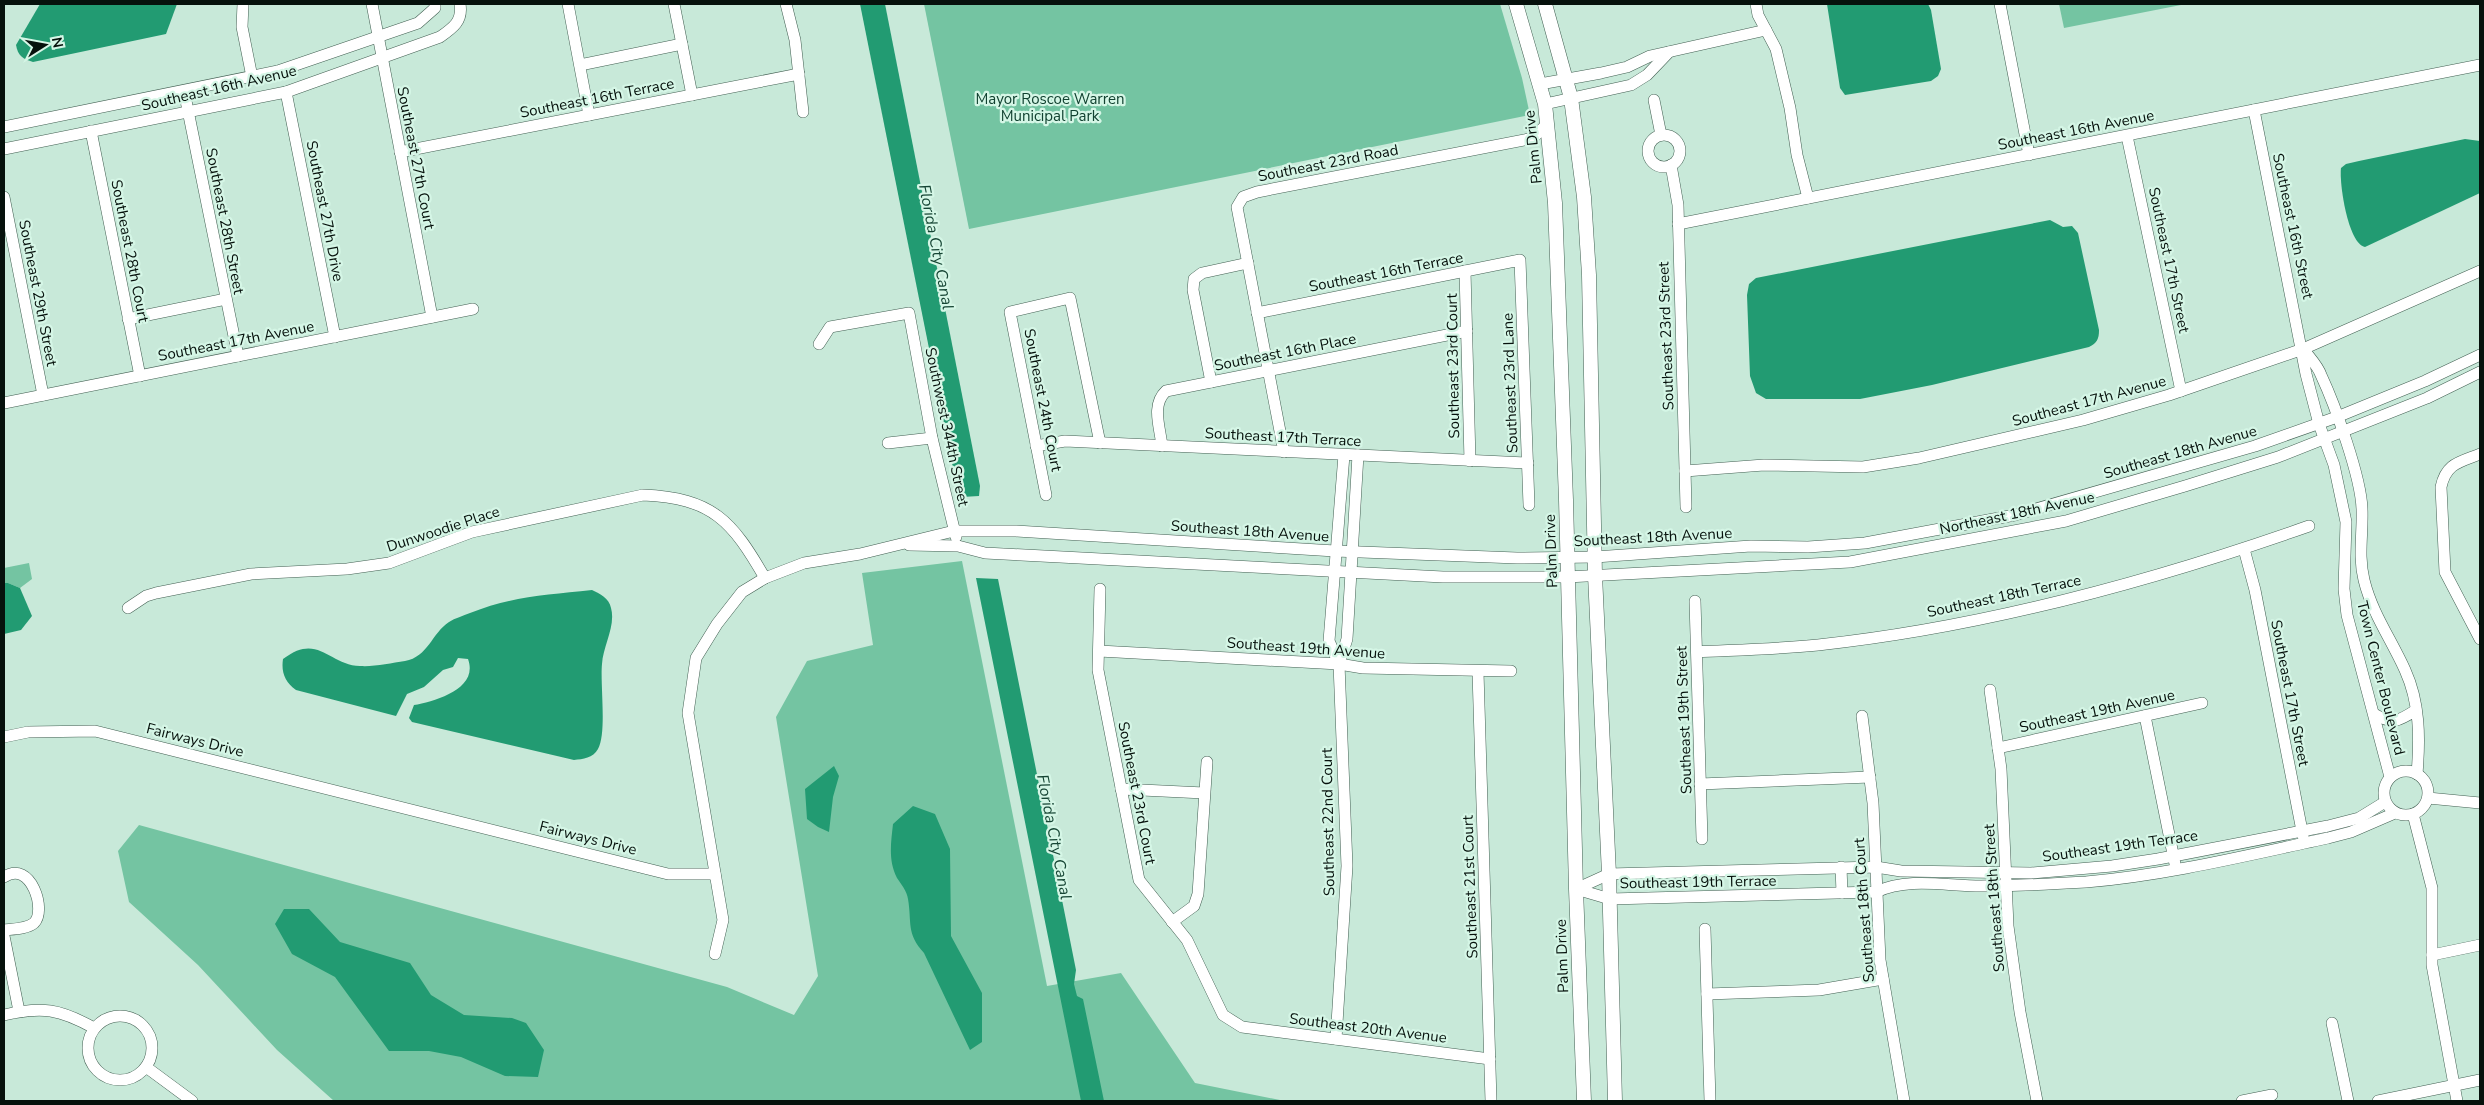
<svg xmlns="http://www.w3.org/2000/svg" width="2484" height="1105" viewBox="0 0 2484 1105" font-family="'Nunito Sans',sans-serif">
	<rect width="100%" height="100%" fill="#c8e9d9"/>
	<!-- green -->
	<g fill="#74c4a2">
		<polygon points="924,4 1500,4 1522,78 1530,115 969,229"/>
		<polygon points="2059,4 2186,4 2064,28"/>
		<polygon points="962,561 1047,986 1121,973 1195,1083 1285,1101 334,1101 277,1050 198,965 129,902 118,851 139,825 727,987 794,1015 818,976 776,717 807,661 873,645 862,573"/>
		<polygon points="29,563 32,579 20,588 8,583 4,583 4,568"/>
	</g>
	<!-- water -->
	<g fill="#229b72">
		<path d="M40,4H177L166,34L33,62C23,59 18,56 16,45Z"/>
		<polygon points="860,4 885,4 980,486 979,496 962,497 958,493"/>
		<polygon points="1827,4 1928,4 1931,10 1941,69 1938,76 1931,81 1845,95 1840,88"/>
		<path d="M2465,139L2480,141V193L2365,247C2348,244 2339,183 2341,168L2346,164L2359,161Z"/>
		<path d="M2050,220L2063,227L2072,226L2078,233L2099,330C2099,339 2097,343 2089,347L1932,385L1860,399H1766L1756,393L1750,376L1747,295L1749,284L1756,278Z"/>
		<polygon points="976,578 998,579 1076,970 1074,984 1077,996 1083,999 1104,1101 1081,1101"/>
		<polygon points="4,583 8,583 20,588 32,616 21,630 4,634"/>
		<path d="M592,590C600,594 609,598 611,608C616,626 603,646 602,664C600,685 607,733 598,749C593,758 583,759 574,760L412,722L409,718L414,705C435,701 479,689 468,659L458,658L453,667L443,670L424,687L407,694L396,716L296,690C285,682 281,672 283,659C318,632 329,665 360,666C374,667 391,663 405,661C428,657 432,633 449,622C455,618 463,616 470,613C513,596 547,595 592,590Z"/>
		<polygon points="834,766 839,776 833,797 829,832 818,827 807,819 805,789"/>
		<path d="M913,806L935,814L950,849L951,936L982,993V1042L970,1050L924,953C906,933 912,923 908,899C907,891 901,884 897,878C888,860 891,843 893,824Z"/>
		<polygon points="284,909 309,909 340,942 410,963 431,995 464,1015 512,1018 526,1023 544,1050 538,1077 505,1076 461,1057 429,1051 389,1051 335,977 292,954 275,924"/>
	</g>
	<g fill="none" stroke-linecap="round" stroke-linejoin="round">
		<!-- minor casing -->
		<g stroke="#436053" stroke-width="12">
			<g id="minor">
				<polyline points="243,4 242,27 252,77"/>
				<polyline points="372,4 432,317"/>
				<polyline points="568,4 589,115"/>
				<polyline points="674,4 692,95"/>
				<polyline points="786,4 795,40 803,112"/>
				<polyline points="1756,4 1758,15 1776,49 1790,108 1797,155 1808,198"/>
				<polyline points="2000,4 2029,155"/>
				<polyline points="580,65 682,44"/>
				<polyline points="1540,84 1601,73 1627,67 1650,56 1766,30"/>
				<polyline points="184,91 238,356"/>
				<polyline points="286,92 335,337"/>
				<polyline points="1654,100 1661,135"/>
				<polyline points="1545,104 1631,85 1647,75 1669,52"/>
				<polyline points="2254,110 2306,374 2319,424 2334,465 2346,522 2344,589 2347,615 2390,777"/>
				<polyline points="4,127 278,71 418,23 435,8 435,4"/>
				<polyline points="91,131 140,376"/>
				<circle cx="1664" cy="151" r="16"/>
				<polyline points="2127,136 2181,391"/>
				<path d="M4,149L286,92L440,37C453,28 463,21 460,4"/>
				<polyline points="400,152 799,74"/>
				<polyline points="1671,165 1678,205 1686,507"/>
				<polyline points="4,197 43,395"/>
				<polyline points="1678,224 2480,65"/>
				<polyline points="1465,271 1470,461"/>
				<polyline points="1257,313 1520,260 1529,505"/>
				<polyline points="128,319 226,299"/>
				<polyline points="819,344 830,327 909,313 932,438 956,537"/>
				<path d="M2304,350C2310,358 2318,366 2321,375C2335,405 2361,477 2362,509C2363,533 2358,556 2364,580C2372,613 2391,639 2405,670C2420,703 2420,738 2417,774"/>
				<polyline points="1211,382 1193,290 1194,279 1202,273 1248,263"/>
				<polyline points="4,403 473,309"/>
				<polyline points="888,443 932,438"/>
				<polyline points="1036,446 1065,441 1528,463"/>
				<path d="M1162,446C1160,427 1151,405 1166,391L1467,331"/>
				<polyline points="1284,452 1237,207 1243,197 1257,192 1529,139 1534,137 1547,124"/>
				<path d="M2480,454C2460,462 2446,463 2441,487L2445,572L2480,639"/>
				<polyline points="1685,471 1764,465 1863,467 1919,458 2083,420 2169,395 2303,349 2480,271"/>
				<polyline points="1046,495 1010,312 1070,298 1100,443"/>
				<polyline points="909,545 958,546 985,553 1443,577 1567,577 1850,562 2066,521 2185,486 2278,457 2427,398 2480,372"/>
				<polyline points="2244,549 2255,590 2303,836"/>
				<polyline points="1100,589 1098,670 1139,880 1187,940 1223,1015 1242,1027 1490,1059"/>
				<polyline points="1695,601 1702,839"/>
				<path d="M128,608L146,596L156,593L251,574L347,569L389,563L472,532L643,495C713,498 732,521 765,578"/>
				<polyline points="1099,651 1339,664 1363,668 1511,671"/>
				<path d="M1697,652C1737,650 1778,649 1818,645C1985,627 2150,582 2309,526"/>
				<polyline points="1339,664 1329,641 1344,455"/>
				<polyline points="1478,672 1491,1101"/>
				<polyline points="1990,690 2001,769 2008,926 2020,1012 2037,1101"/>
				<path d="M2374,714C2393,725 2399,721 2416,710"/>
				<polyline points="1862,716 1873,803 1880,960 1904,1101"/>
				<polyline points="2145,716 2175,864"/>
				<polyline points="4,737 28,732 95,731 668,874 715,874"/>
				<polyline points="1998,748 2202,703"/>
				<circle cx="2406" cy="793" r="22"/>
				<polyline points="1700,784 1870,777"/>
				<polyline points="1121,789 1204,793"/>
				<polyline points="2428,798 2480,803"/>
				<polyline points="2413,814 2432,888 2432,965 2457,1101"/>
				<polyline points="1841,867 1842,893"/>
				<path d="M4,877C31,859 47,911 34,923C27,929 13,929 4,930"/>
				<path d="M1576,889L1610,899L1876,892C1909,877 1946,886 1981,886C2016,886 2051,884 2086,882C2168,875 2248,855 2328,838L2351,832L2395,813"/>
				<polyline points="1576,889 1609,874 1876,867 1901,871 2031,873 2112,866 2158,859 2328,826 2359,818 2385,802"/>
				<polyline points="1172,922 1194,906 1198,894 1207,762"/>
				<polyline points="1705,929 1710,1101"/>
				<polyline points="4,936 19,1011"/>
				<polyline points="715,954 723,920 688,713 696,658 717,624 742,592 765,578 804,563 860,554 954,531 1016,531 1335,551 1517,558 1595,557 1751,546 1808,547 1865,543 2015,515 2255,446 2337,417 2425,381 2480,355"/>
				<polyline points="2432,955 2480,945"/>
				<polyline points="1707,994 1819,990 1883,979"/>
				<path d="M4,1015C42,1006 60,1009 94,1028"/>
				<circle cx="120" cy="1048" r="32"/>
				<polyline points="2332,1023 2348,1101"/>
				<polyline points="1336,1039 1347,866 1339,664 1347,639 1358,455"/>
				<polyline points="146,1067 192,1101"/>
				<polyline points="2242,1101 2272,1095"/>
				<polyline points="2378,1101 2480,1080"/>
			</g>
		</g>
		<!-- major casing -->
		<g stroke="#436053" stroke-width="15">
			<g id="major">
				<polyline points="1516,4 1545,104 1555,203 1566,500 1576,889 1584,1101"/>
				<polyline points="1545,4 1571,98 1584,197 1589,275 1595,575 1609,874 1615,1101"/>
			</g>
		</g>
		<!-- minor -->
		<use href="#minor" stroke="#fff" stroke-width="11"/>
		<!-- major -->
		<use href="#major" stroke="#fff" stroke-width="14"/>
	</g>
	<g text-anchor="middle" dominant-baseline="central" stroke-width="4.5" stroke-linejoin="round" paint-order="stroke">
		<!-- street labels -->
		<g font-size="15" fill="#06110c" stroke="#d5f6e6">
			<text transform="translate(219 88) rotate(-13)">Southeast 16th Avenue</text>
			<text transform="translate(597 98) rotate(-11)">Southeast 16th Terrace</text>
			<text transform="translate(2076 130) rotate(-11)">Southeast 16th Avenue</text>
			<text transform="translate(1533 147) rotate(-96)">Palm Drive</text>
			<text transform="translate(416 158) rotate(79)">Southeast 27th Court</text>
			<text transform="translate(1328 163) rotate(-11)">Southeast 23rd Road</text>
			<text transform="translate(325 211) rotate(79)">Southeast 27th Drive</text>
			<text transform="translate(225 221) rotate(79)">Southeast 28th Street</text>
			<text transform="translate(2293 226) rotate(78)">Southeast 16th Street</text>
			<text transform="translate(130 251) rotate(79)">Southeast 28th Court</text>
			<text transform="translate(2169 260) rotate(78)">Southeast 17th Street</text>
			<text transform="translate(1386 272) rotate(-11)">Southeast 16th Terrace</text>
			<text transform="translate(38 293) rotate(79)">Southeast 29th Street</text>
			<text transform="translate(1666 336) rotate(-92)">Southeast 23rd Street</text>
			<text transform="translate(236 341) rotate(-11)">Southeast 17th Avenue</text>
			<text transform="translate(1285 352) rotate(-11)">Southeast 16th Place</text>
			<text transform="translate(1453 366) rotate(-91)">Southeast 23rd Court</text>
			<text transform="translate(1510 383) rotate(-92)">Southeast 23rd Lane</text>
			<text transform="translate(1043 400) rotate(79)">Southeast 24th Court</text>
			<text transform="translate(2089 401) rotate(-15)">Southeast 17th Avenue</text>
			<text transform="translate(947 427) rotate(78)">Southwest 344th Street</text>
			<text transform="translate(1283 437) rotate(3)">Southeast 17th Terrace</text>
			<text transform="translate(2180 452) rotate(-16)">Southeast 18th Avenue</text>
			<text transform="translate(2017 513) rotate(-12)">Northeast 18th Avenue</text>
			<text transform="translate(443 529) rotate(-18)">Dunwoodie Place</text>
			<text transform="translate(1250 531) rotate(4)">Southeast 18th Avenue</text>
			<text transform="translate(1653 537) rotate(-3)">Southeast 18th Avenue</text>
			<text transform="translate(1551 551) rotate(-92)">Palm Drive</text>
			<text transform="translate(2004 596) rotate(-12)">Southeast 18th Terrace</text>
			<text transform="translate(1306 648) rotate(4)">Southeast 19th Avenue</text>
			<text transform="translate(2381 678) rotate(76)">Town Center Boulevard</text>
			<text transform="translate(2290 693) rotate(79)">Southeast 17th Street</text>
			<text transform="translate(2097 711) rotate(-12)">Southeast 19th Avenue</text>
			<text transform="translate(1684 720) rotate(-92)">Southeast 19th Street</text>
			<text transform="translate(195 740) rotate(14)">Fairways Drive</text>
			<text transform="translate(1137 793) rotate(79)">Southeast 23rd Court</text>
			<text transform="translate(1328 822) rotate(-91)">Southeast 22nd Court</text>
			<text transform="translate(588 838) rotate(14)">Fairways Drive</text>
			<text transform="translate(2120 846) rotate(-8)">Southeast 19th Terrace</text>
			<text transform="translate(1698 882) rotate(-1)">Southeast 19th Terrace</text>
			<text transform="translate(1470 887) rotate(-92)">Southeast 21st Court</text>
			<text transform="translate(1994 898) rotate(-94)">Southeast 18th Street</text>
			<text transform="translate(1864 910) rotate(-94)">Southeast 18th Court</text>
			<text transform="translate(1562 956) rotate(-92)">Palm Drive</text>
			<text transform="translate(1368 1028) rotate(7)">Southeast 20th Avenue</text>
		</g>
		<!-- park labels -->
		<g font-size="15" fill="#114130" stroke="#d5f6e6">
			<text x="1050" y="99">Mayor Roscoe Warren<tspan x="1050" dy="17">Municipal Park</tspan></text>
		</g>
		<!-- water labels -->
		<g font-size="16" font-style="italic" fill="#164534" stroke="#d5f6e6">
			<text transform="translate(936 247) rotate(79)">Florida City Canal</text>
			<text transform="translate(1054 837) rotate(79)">Florida City Canal</text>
		</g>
	</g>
	<!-- border -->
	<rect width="2484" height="1105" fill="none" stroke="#06110c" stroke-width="10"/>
	<!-- north arrow -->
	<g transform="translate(45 45) rotate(79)" stroke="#d5f6e6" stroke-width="4" paint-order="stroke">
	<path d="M0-4L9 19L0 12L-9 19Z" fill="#06110c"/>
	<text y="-8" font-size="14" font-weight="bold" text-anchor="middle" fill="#06110c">N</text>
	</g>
</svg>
